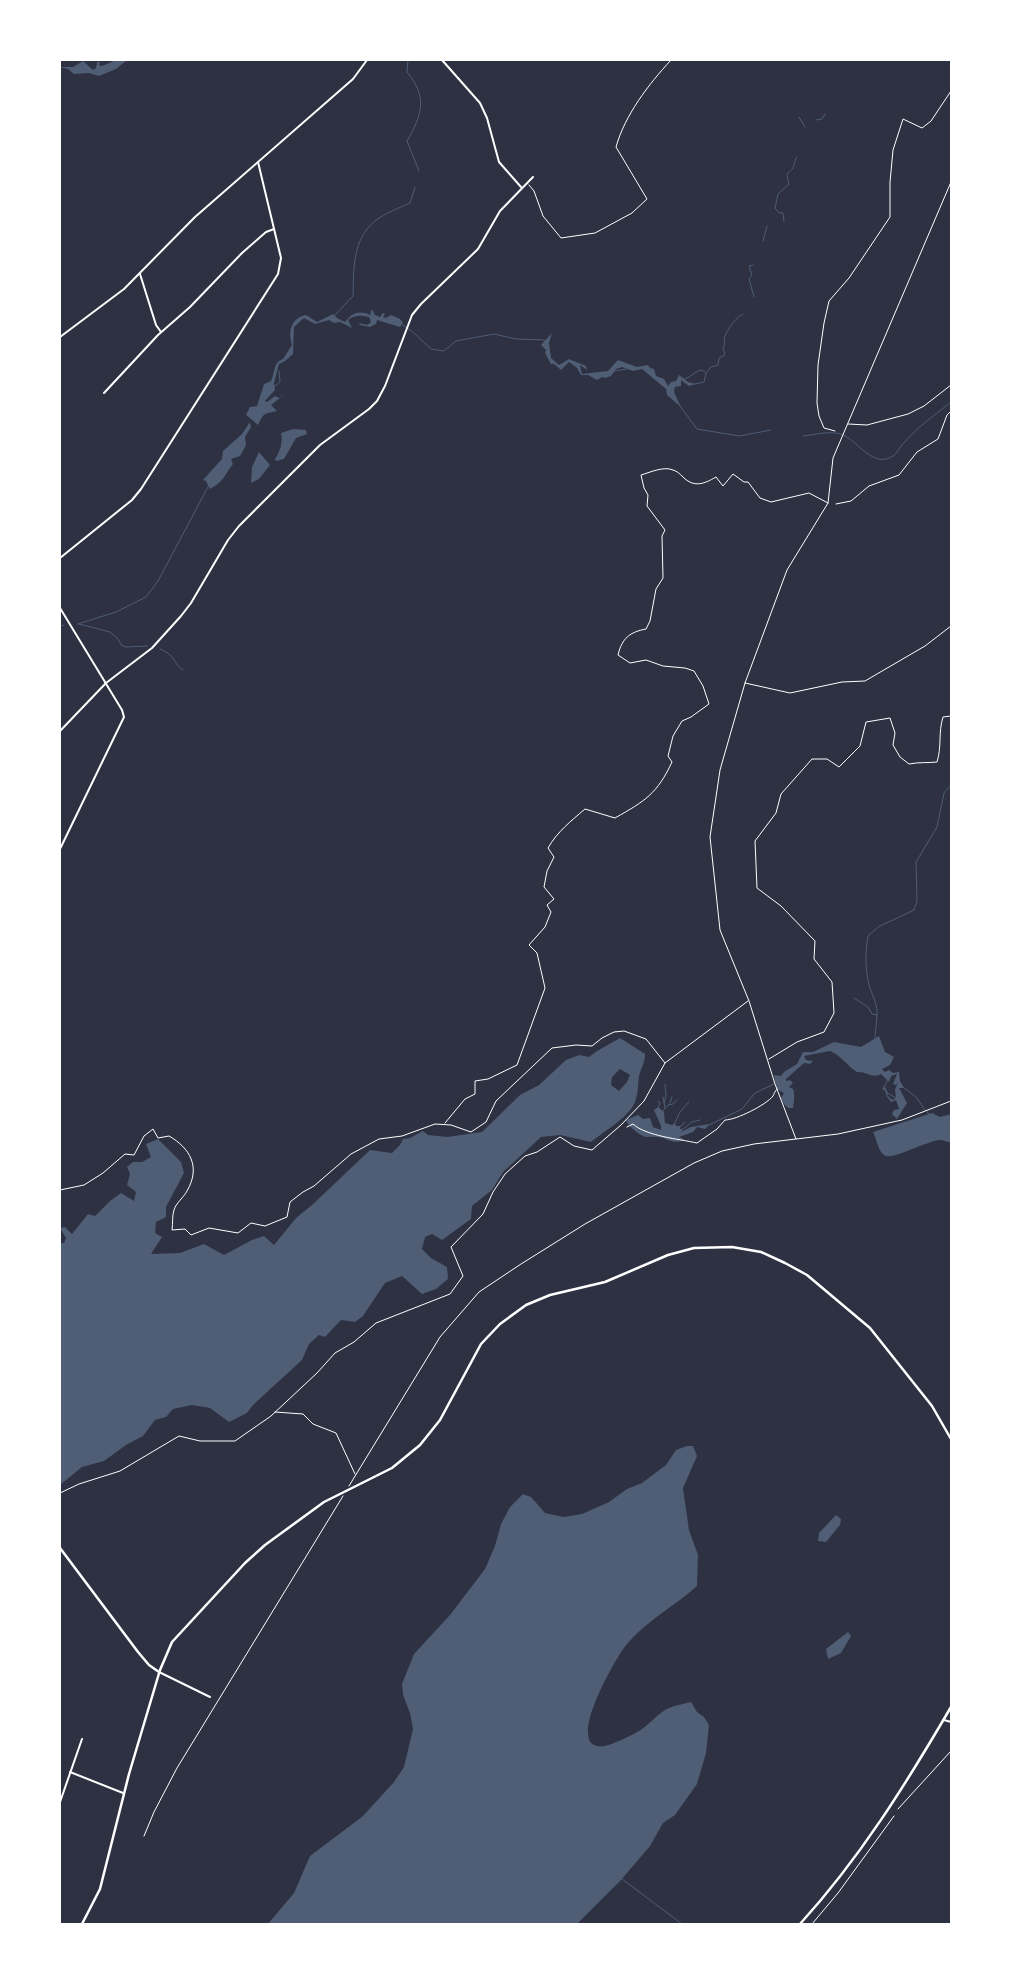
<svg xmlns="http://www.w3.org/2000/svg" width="1011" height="1984" viewBox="0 0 1011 1984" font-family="Roboto,sans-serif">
	<rect width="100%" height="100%" fill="#2d3142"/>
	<!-- water -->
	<g fill="#4f5d75" fill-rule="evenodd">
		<polygon points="116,60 127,60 116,69 99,76 89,73 74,74 68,69 60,67 73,67 83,61 93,70 96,68 97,62 100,62 99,65 102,66"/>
		<path d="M369,303L375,315L380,317L383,313L385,314L383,317L386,318L391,315L400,319L403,323L400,327L377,320L376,324L370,327L360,325L359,323L367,325L371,322L369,317C360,315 355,315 348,320L352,328L340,322L334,323L329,320L315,324L304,318L294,327L293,354L285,361L279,364L274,383L275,390L265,401L267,402L275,396L279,398L285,394L271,405L277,411C263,414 264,413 258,425L246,415L250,407L257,406L264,384L271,381C275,373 273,362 283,359L292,345C288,333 290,318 306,315L317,322L333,314L337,318L345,322C352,313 359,310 370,315L372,309Z"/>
		<polygon points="552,333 549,343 551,358 559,365 569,359 586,366 587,370 580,365 582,374 608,371 618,360 637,367 648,365 650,368 654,369 656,376 664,379 668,386 671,382 676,381 679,375 688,382 696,384 689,386 681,380 681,386 675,387 674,392 681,407 667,395 666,389 642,369 633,371 622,367 616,369 611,376 605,378 602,377 597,380 588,375 581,375 577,368 569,362 561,370 554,364 551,364 545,353 546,350 541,345"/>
		<path d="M250,422L251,427L245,437L246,445L244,449L240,456L231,459L233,464C224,475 225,481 210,489L206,481L203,480L222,459L223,451L242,434Z"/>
		<path d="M293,429L306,430L307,434L296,438L284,459L276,461L275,459C280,452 283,442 281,433Z"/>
		<polygon points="259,452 270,465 259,479 251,483 252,467"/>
		<path d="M879,1036L885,1052L894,1057L890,1065L882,1069L885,1072L889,1070L893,1073L899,1072L900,1081L904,1088H899L907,1103L897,1119L892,1114L894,1110L899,1109L896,1100L891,1102L886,1095V1092L882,1088L885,1087L888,1093L887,1095L892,1100L896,1098L895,1090L898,1082L896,1085L893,1084L897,1074L891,1076L889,1082L881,1074C872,1079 866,1071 857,1072C847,1066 842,1056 830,1051L804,1056L806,1060L813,1061L810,1064L804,1063L786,1079V1081L790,1080L793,1083L789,1087L793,1089C795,1093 794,1103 793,1108H788L784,1104L781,1098L784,1093L777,1089L774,1076L775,1075L781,1076L784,1072L797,1064L803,1052H813L834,1042L861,1047Z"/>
		<path d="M620,1038L645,1054C645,1064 641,1067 639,1076C638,1084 638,1092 636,1099C632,1116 604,1131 591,1142L560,1135L541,1137L503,1172L492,1190L472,1206L471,1219L442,1240L432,1234L425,1237L422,1249L431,1258L447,1267L448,1279L436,1289L422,1294L402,1276L385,1283L363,1316L355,1322L341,1320L325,1337L319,1335L309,1344L302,1360L253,1405L247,1413L229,1422L210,1408L192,1405L173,1409L166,1417L155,1420L143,1436L126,1445L104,1461L82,1467L60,1485V1243H64L66,1238L60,1228L65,1227L72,1234L88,1214L95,1216L110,1201L121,1193L134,1201L136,1192L127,1185L130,1174L127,1167L133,1162H142L151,1157L146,1144L158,1139L181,1162L184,1173L166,1207V1217L156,1222L155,1233L162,1237L151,1254L180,1253L204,1244L224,1255L252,1240L264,1236L274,1245L296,1218L312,1205L370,1150L392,1153L400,1145L403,1139L410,1138L423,1131L428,1135L447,1137L482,1132L520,1095L539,1085L566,1060L579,1055L589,1057L597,1051ZM620,1069L630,1075L627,1082L619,1091L611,1085L612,1077Z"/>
		<path d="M658,1107L664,1112L665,1123L672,1125L675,1123L676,1126H680V1129H683L681,1132L691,1127L710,1124L705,1129L697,1127L693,1132L679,1137L684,1139C676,1146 667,1138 658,1137C653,1136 647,1138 643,1136C637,1133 627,1125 626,1120L638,1115L643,1119L650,1118L653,1127L661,1130V1126L654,1110Z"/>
		<path d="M932,1113L940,1117L951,1114V1143C947,1142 944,1140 940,1140C927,1141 894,1159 886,1156C878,1153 877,1139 873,1132Z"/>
		<path d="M687,1446H693L697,1456L683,1488L689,1530L698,1555L697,1586C675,1606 647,1620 627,1644C617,1655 561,1752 604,1746C612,1745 635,1734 642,1729C651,1723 659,1712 669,1708C676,1705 684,1704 691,1702L697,1712L704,1717L709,1725L706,1753L697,1784L675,1815L663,1823L650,1846L621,1880L577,1924H268L294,1893L310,1856L363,1816L394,1782L404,1767L413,1729L410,1713L403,1695L402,1684L414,1654L450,1615L485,1569L495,1546L501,1524L510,1507L523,1494L531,1497L545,1513L564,1517L582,1514L609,1502L627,1489L642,1483L666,1465L676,1450Z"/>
		<polygon points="836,1515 841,1519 840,1525 826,1542 818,1541 819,1533"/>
		<polygon points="848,1632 851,1636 841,1653 828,1659 826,1649"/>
	</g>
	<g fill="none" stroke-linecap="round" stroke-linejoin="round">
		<!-- stream -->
		<g stroke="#4f5d75" stroke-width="1">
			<path d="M408,60L407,72C428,97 422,115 407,141L419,171"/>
			<polyline points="799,117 805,127"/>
			<polyline points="816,120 822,119 825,114"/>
			<path d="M784,222L783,213H779L775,208L778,194L789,184C784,168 791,175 794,165C795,162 795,159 797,157"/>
			<polyline points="763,241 767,226"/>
			<polyline points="753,265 749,266 752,275 749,279 754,297"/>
			<path d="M334,316L353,296C354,268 352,240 375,221C385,213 399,208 410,203L415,187"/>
			<polyline points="401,324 413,332 431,349 444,351 456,341 494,334 516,339 544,340 545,343"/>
			<polyline points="614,371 627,369"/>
			<path d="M684,379C692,377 693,372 702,370L705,372"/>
			<path d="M695,384L704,382L706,373L711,367L718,365L719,358L725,355L723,348C726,344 723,342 725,336C727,330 736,317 743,314"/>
			<polyline points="274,387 280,382 279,371"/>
			<polyline points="680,406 697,429 739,436 771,430"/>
			<path d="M803,436C816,435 833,429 845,436C859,443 873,467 891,457C898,454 899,447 904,443C917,427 935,415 951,402"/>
			<polyline points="78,624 116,612 146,597 158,581 209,485"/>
			<polyline points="79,624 110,632 118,639 121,645 126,647 147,646"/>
			<polyline points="60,626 64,625"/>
			<path d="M160,649C176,655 173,664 183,670"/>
			<polyline points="854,998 868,1007 872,1014 877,1015 875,1038"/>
			<path d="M877,1015C878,1006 873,997 870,988C865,971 865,954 868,936L878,927L914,910L917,901L916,862L937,827L944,793L951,785"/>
			<polyline points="884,1087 888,1079"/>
			<polyline points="903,1087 917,1098 925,1110"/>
			<polyline points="886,1092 896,1098"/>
			<polyline points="663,1097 665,1108"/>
			<polyline points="664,1103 666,1095 665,1084"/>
			<polyline points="670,1103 672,1097"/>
			<polyline points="658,1108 660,1103 658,1101"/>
			<polyline points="663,1111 668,1105 673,1104 677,1100"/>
			<polyline points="927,1112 929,1114"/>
			<polyline points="674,1125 680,1112 689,1102"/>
			<polyline points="709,1125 742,1109 755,1093 774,1084"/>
			<polyline points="680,1127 685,1122"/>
			<polyline points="682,1130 692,1122 700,1120"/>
			<polyline points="622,1879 682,1924"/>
		</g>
		<!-- path -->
		<g stroke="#fff" stroke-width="1">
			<path d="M529,185L534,191L543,216L561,238L595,233L632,213L647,199L616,147C625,115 648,85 671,60"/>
			<polyline points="848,424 867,425 908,414 924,406 951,385"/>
			<polyline points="835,431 824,428 819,416 817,403 818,365 824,323 829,301 849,278 890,217 890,182 893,150 903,119 922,128 931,121 951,91"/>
			<polyline points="836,504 851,501 869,486 899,475 917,452 938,439 947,415 951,411"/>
			<polyline points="745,683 790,693 842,682 865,681 925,646 951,626"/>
			<path d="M769,1059L797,1042L824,1032L834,1013L832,982L814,959L815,941L781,906L757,888L755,841L776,813L781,794L812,759H827L839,767L860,746L866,722L890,718L895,733L893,745L900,757L909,764C919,762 928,763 937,762C942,746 938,733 943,717L951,716"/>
			<polyline points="665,1063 748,1001"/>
			<path d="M445,1123L465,1099L475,1094V1081L488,1079L517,1065L545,988L537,953L529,945L545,927L551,912L547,905L554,899L544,887L547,871L554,857L548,848C557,832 571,821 585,809L615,818C645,801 657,794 672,762L668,756L673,736L682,721L691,717L709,704L703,686L694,671L685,668L663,666L646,660L630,663L618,655C622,638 630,632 646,629L650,621L656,589L663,578L662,536L665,530L647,506L648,495L644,488L641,475C651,472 664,466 673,470C677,471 680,474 683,477C694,488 704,484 716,477L723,486L733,474L744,482H748L760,498L771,502L809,493L828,503"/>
			<path d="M627,1127L633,1124C646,1136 679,1139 697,1143L717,1129L725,1120C736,1120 766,1105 773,1096C774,1094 775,1091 777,1089"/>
			<polyline points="796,1139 775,1084 749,1001 720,930 710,837 720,770 745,683 787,570 828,503 833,458 951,182"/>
			<path d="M60,1190L84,1185L103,1173L125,1154L134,1155L144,1136L153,1129L158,1138L169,1136C190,1148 201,1167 187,1191C184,1197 176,1203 174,1210C172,1216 173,1223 172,1230L185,1229L191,1235L209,1228L238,1233L251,1223L265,1226L287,1217L290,1202L303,1192L314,1186L351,1154L379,1139L402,1136L435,1124L451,1125L471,1132L486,1122L496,1101L552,1048L576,1045L592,1046L602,1038L614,1032L624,1031L646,1039L665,1063L644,1101L621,1125L592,1150L574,1146L560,1137L537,1152L525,1156L505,1174L493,1192L483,1214L451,1247L463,1276L450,1294L376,1323L354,1342L335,1353L317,1373L271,1416L235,1441H200L179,1436L120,1471L79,1484L60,1493"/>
			<polyline points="275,1412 303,1414 313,1424 336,1433 355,1474"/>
			<polyline points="349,1486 440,1337 479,1292 521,1264 585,1224 694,1163 722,1151 754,1144 838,1134 902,1120 951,1101"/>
			<polyline points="898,1809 951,1751"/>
			<polyline points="144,1836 154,1812 177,1768 343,1496"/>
			<polyline points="812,1924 838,1893 894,1816"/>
		</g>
		<!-- minor -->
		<g stroke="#fff" stroke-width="2">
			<polyline points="442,60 480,103 487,118 499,162 521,187"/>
			<polyline points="140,274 156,325 161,332"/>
			<polyline points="60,337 124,289 195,217 353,79 367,60"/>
			<polyline points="104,393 158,335 190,307 242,253 266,232 274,229"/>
			<polyline points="60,558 132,500 141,489 278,274 281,258 258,162"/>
			<polyline points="60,608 122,710 124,717 60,849"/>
			<polyline points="60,731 106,683 152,648 181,616 191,603 228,540 239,526 320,445 369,409 377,401 385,386 412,315 421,304 478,249 500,211 533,177"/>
			<polyline points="159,1672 210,1697"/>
			<polyline points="944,1720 951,1722"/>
			<polyline points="70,1772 123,1793"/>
			<polyline points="60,1802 82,1739"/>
		</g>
		<!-- tertiary -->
		<g stroke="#fff" stroke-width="2.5">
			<polyline points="60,1548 138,1652 149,1665 159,1672"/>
			<polyline points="82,1924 100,1889 129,1774 160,1670 172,1642 245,1563 265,1545 324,1502 392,1468 420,1445 440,1420 481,1344 500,1324 526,1305 550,1295 605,1282 668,1255 694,1248 732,1247 761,1252 785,1263 807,1275 870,1328 932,1406 951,1439"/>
			<path d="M800,1924C860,1858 906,1784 951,1707"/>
		</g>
	</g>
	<!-- border -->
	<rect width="1011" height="1984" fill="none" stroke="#ffffff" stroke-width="122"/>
</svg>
